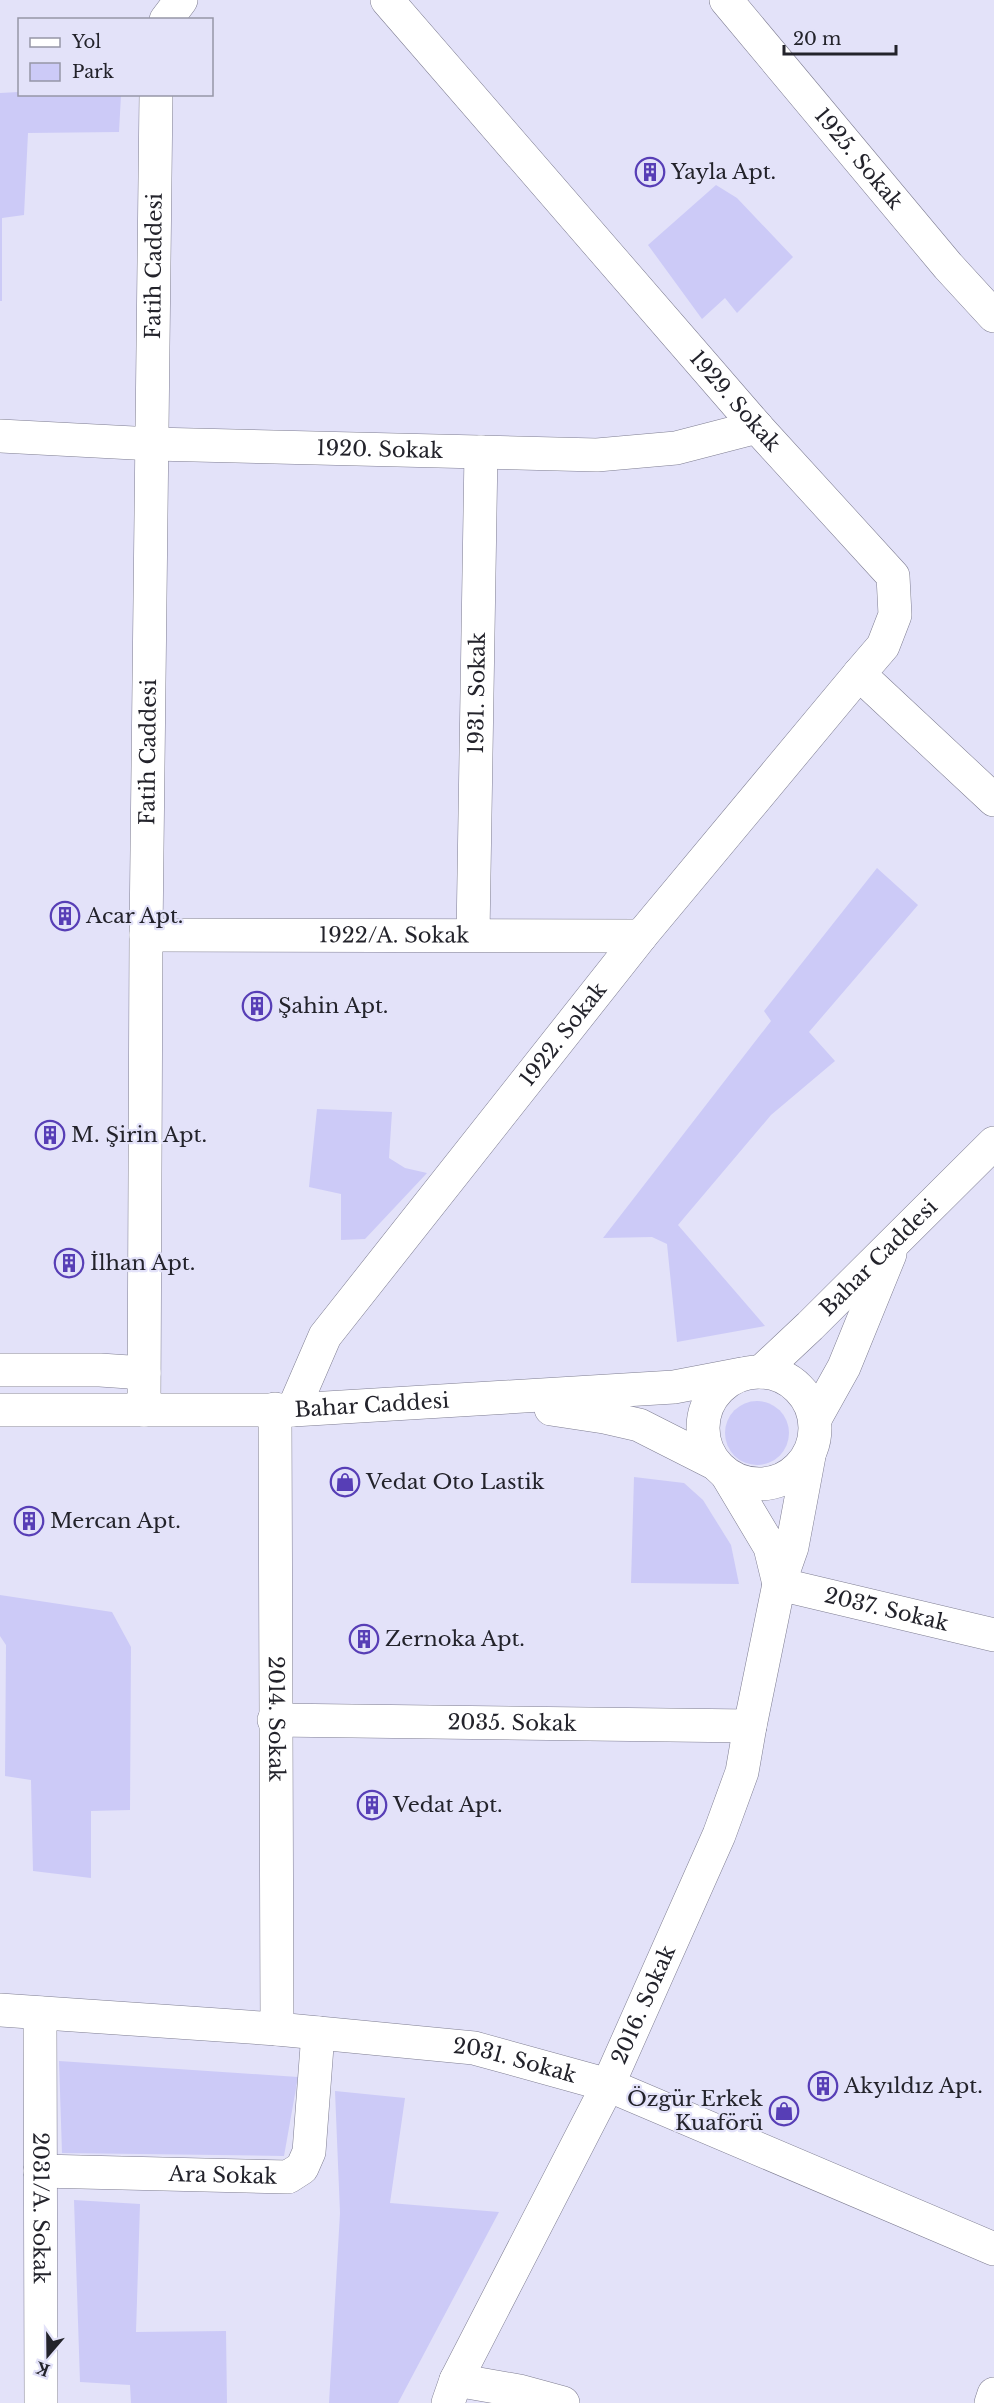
<svg xmlns="http://www.w3.org/2000/svg" width="994" height="2403" viewBox="0 0 994 2403" font-family="'Libre Baskerville',serif">
	<rect width="100%" height="100%" fill="#e3e2f9"/>
	<!-- green -->
	<g fill="#cccaf7">
		<polygon points="19,92 20,94 121,95 119,132 28,133 24,215 2,218 2,301 0,301 0,93"/>
		<polygon points="716,185 737,198 793,257 737,313 725,298 702,319 648,245"/>
		<polygon points="877,868 918,905 809,1032 835,1061 771,1115 678,1225 765,1326 677,1342 667,1244 652,1237 603,1238 771,1021 764,1011"/>
		<polygon points="317,1109 392,1112 389,1158 405,1168 427,1173 365,1239 341,1240 341,1194 309,1187"/>
		<circle cx="757" cy="1433" r="32"/>
		<polygon points="634,1477 684,1483 703,1500 731,1545 739,1584 631,1583"/>
		<polygon points="0,1595 112,1612 131,1647 130,1810 91,1811 91,1878 33,1871 31,1780 5,1776 6,1645 0,1636"/>
		<polygon points="59,2061 298,2077 284,2156 62,2153"/>
		<polygon points="335,2091 405,2098 390,2203 499,2212 398,2403 329,2403 340,2213"/>
		<polygon points="74,2200 140,2204 136,2332 226,2331 227,2403 131,2403 130,2385 80,2382"/>
	</g>
	<g fill="none" stroke-linecap="round" stroke-linejoin="round">
		<!-- minor casing -->
		<g stroke="#7e7d91" stroke-width="34">
			<g id="minor">
				<path id="s1" d="M387,0L757,427L893,576L895,615L883,646L859,674L994,800"/>
				<path id="s2" d="M726,0L948,266L994,316"/>
				<path id="s3" d="M0,436L153,444L597,455L676,448L757,427"/>
				<path id="s4" d="M146,935L641,936"/>
				<path id="s5" d="M473,935L481,452"/>
				<path id="s6" d="M275,1409L277,2029"/>
				<path id="s7" d="M293,1410L325,1336L641,936L859,674"/>
				<polyline points="727,1475 770,1547 779,1584 792,1547 809,1456"/>
				<path id="s8" d="M274,1720L750,1726"/>
				<path id="s9" d="M0,2010L277,2029L474,2048L608,2085L994,2249"/>
				<path id="s10" d="M40,2013L41,2403"/>
				<path id="s11" d="M40,2171L288,2177L302,2168L309,2152L318,2033"/>
				<polyline points="456,2380 519,2391 563,2403"/>
				<path id="s12" d="M448,2403L456,2380L608,2085L719,1835L742,1772L750,1726L779,1584L994,1635"/>
				<polyline points="991,2403 994,2394"/>
			</g>
		</g>
		<!-- tertiary casing -->
		<g stroke="#7e7d91" stroke-width="34">
			<g id="tertiary">
				<polyline points="166,20 181,0"/>
				<polyline points="0,1370 100,1370 144,1373"/>
				<circle cx="759" cy="1428" r="56"/>
				<path id="s13" d="M761,1372L810,1326L994,1143"/>
				<polyline points="551,1409 604,1417 639,1425 714,1463"/>
				<path id="s14" d="M0,1410H293L674,1387L742,1374"/>
				<path id="s15" d="M144,1410L146,935L156,94"/>
				<polyline points="815,1419 844,1367 890,1254"/>
			</g>
		</g>
		<!-- minor -->
		<use href="#minor" stroke="#fff" stroke-width="33"/>
		<!-- tertiary -->
		<use href="#tertiary" stroke="#fff" stroke-width="33"/>
	</g>
	<!-- icons -->
	<defs>
		<g id="building-ring" transform="scale(1.5)"><circle r="9.5" fill="#e3e2f9" stroke="#573eb6" stroke-width="1.5"/><path d="M-4-6H4V6H1V3H-1V6H-4ZM-2.5-4.3h1.7v1.8h-1.7ZM.8-4.3h1.7v1.8H.8ZM-2.5-1h1.7V.8h-1.7ZM.8-1h1.7V.8H.8Z" fill="#573eb6"/></g>
		<g id="shop-ring" transform="scale(1.5)"><circle r="9.5" fill="#e3e2f9" stroke="#573eb6" stroke-width="1.5"/><path d="M-5-2.5h2.3a2.7 3.5 0 0 1 5.4 0H5L5.5 6h-11ZM-1.5-2.5h3a1.5 2.3 0 0 0-3 0Z" fill="#573eb6"/></g>
	</defs>
	<g fill-rule="evenodd">
		<use href="#building-ring" x="650" y="172"/>
		<use href="#building-ring" x="65" y="916"/>
		<use href="#building-ring" x="257" y="1006"/>
		<use href="#building-ring" x="50" y="1135"/>
		<use href="#building-ring" x="69" y="1263"/>
		<use href="#shop-ring" x="345" y="1482"/>
		<use href="#building-ring" x="29" y="1521"/>
		<use href="#building-ring" x="364" y="1639"/>
		<use href="#building-ring" x="372" y="1805"/>
		<use href="#building-ring" x="823" y="2086"/>
		<use href="#shop-ring" x="784" y="2111"/>
	</g>
	<g text-anchor="middle" dominant-baseline="central" stroke-width="4.5" stroke-linejoin="round" paint-order="stroke">
		<!-- street labels -->
		<g font-size="21" fill="#23232b" stroke="#e3e2f9">
			<text stroke="none"><textPath href="#s2" startOffset="207">1925. Sokak</textPath></text>
			<text stroke="none"><textPath href="#s15" startOffset="1144">Fatih Caddesi</textPath></text>
			<text stroke="none"><textPath href="#s1" startOffset="531">1929. Sokak</textPath></text>
			<text stroke="none"><textPath href="#s3" startOffset="380">1920. Sokak</textPath></text>
			<text stroke="none"><textPath href="#s5" startOffset="242">1931. Sokak</textPath></text>
			<text stroke="none"><textPath href="#s15" startOffset="658">Fatih Caddesi</textPath></text>
			<text stroke="none"><textPath href="#s4" startOffset="248">1922/A. Sokak</textPath></text>
			<text stroke="none"><textPath href="#s7" startOffset="465">1922. Sokak</textPath></text>
			<text stroke="none"><textPath href="#s13" startOffset="164">Bahar Caddesi</textPath></text>
			<text stroke="none"><textPath href="#s14" startOffset="372">Bahar Caddesi</textPath></text>
			<text stroke="none"><textPath href="#s12" startOffset="999">2037. Sokak</textPath></text>
			<text stroke="none"><textPath href="#s6" startOffset="310">2014. Sokak</textPath></text>
			<text stroke="none"><textPath href="#s8" startOffset="238">2035. Sokak</textPath></text>
			<text stroke="none"><textPath href="#s12" startOffset="444">2016. Sokak</textPath></text>
			<text stroke="none"><textPath href="#s9" startOffset="518">2031. Sokak</textPath></text>
			<text stroke="none"><textPath href="#s11" startOffset="183">Ara Sokak</textPath></text>
			<text stroke="none"><textPath href="#s10" startOffset="195">2031/A. Sokak</textPath></text>
		</g>
		<!-- poi labels -->
		<g font-size="21" fill="#23232b" stroke="#e3e2f9" text-anchor="start">
			<text x="671" y="172">Yayla Apt.</text>
			<text x="86" y="916">Acar Apt.</text>
			<text x="278" y="1006">Şahin Apt.</text>
			<text x="71" y="1135">M. Şirin Apt.</text>
			<text x="90" y="1263">İlhan Apt.</text>
			<text x="366" y="1482">Vedat Oto Lastik</text>
			<text x="50" y="1521">Mercan Apt.</text>
			<text x="385" y="1639">Zernoka Apt.</text>
			<text x="393" y="1805">Vedat Apt.</text>
			<text x="844" y="2086">Akyıldız Apt.</text>
			<text x="763" y="2099" text-anchor="end">Özgür Erkek<tspan x="763" dy="24">Kuaförü</tspan></text>
		</g>
	</g>
	<!-- legend -->
	<rect x="18" y="18" width="195" height="78" fill="#e3e2f9" stroke="#9696a7" stroke-width="1.5"/>
	<rect x="30" y="38" width="30" height="9" fill="#ffffff" stroke="#9696a7" stroke-width="1.5"/>
	<text x="72" y="48" font-size="18" fill="#23232b">Yol</text>
	<rect x="30" y="63" width="30" height="18" fill="#cccaf7" stroke="#9696a7" stroke-width="1.5"/>
	<text x="72" y="78" font-size="18" fill="#23232b">Park</text>
	<!-- north arrow -->
	<g transform="translate(48 2355) rotate(200)" stroke="#e3e2f9" stroke-width="4.5" paint-order="stroke">
	<path d="M0-4.5L10 22L0 15L-10 22Z" fill="#23232b"/>
	<text y="-9" font-size="16" font-weight="bold" text-anchor="middle" fill="#23232b">K</text>
	</g>
	<!-- scale -->
	<path d="M784 45v9h112v-9" fill="none" stroke="#23232b" stroke-width="3"/>
	<text x="793" y="45" font-size="18" fill="#23232b" stroke="#e3e2f9" stroke-width="4.5" paint-order="stroke">20 m</text>
</svg>
